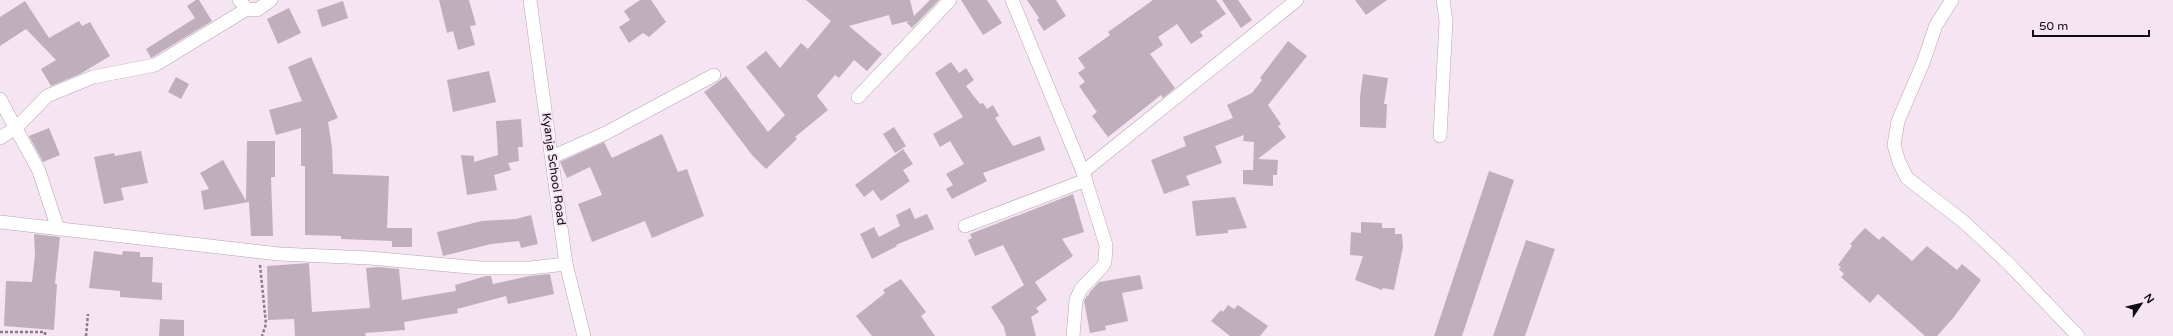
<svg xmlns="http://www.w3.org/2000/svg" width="2173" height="336" viewBox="0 0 2173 336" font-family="'Varela Round',sans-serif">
	<rect width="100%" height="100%" fill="#f5e4f2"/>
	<!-- building -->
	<g fill="#bfafbc">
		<polygon points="196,0 199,0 212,21 151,58 146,49 195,18 187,6"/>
		<polygon points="439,0 469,0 476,25 470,26 475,45 458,50 453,31 447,33"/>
		<polygon points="640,0 651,0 666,22 649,37 643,33 629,43 619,27 630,20 624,11"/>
		<polygon points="806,0 910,0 914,16 930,0 939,0 912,28 907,23 908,21 892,25 889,15 849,26 882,54 867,71 854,60 839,78 835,75 817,96 828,110 795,137 797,139 766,169 752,155 704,92 726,76 768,132 785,115 746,67 766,51 780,68 801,43 808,49 831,21"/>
		<polygon points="961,0 987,0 1002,23 983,35"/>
		<polygon points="1027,0 1056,0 1066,16 1044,31 1037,20 1039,18"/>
		<polygon points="1153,0 1216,0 1226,14 1200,32 1203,36 1191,44 1177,24 1158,37 1163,45 1150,54 1175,88 1163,98 1161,95 1108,137 1092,116 1097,112 1079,86 1085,82 1078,73 1085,68 1078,58 1110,35 1108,32"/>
		<polygon points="1222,0 1238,0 1252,20 1241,28"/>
		<polygon points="1355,0 1387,0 1366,15"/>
		<polygon points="25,1 49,38 79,21 82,26 90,22 110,56 80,74 51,86 41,69 56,60 26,29 0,46 0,17"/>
		<polygon points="343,1 348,18 322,27 317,10"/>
		<polygon points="289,8 301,33 278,44 267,19"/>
		<polygon points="1288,41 1307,56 1268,105 1281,124 1278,126 1286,137 1258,159 1278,160 1277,175 1273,175 1273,186 1243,184 1243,170 1253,170 1254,142 1243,141 1244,135 1215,146 1222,163 1186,176 1190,185 1164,194 1151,160 1186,146 1183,137 1233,118 1227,105 1252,93 1262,80 1260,78"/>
		<polygon points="311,57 338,118 328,122 332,148 333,174 389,176 387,228 412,228 412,247 392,247 392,241 341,239 341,236 305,235 305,166 301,166 301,128 276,135 269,110 302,101 288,67"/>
		<polygon points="951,62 959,73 966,68 974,80 966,86 980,104 983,103 987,109 993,105 999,116 995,118 1013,146 1040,136 1045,150 983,173 987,181 952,199 946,189 953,185 946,174 964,164 950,141 940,147 933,134 963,117 935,73"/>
		<polygon points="489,71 496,102 453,112 447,80"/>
		<polygon points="1363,74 1388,78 1384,104 1387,104 1386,128 1360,127 1360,97"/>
		<polygon points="176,77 189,84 181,99 168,92"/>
		<polygon points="521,119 523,147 518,147 519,161 508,163 511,170 494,175 497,190 467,195 461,155 474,156 474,162 498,155 496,121"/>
		<polygon points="894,127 906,146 895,153 883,134"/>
		<polygon points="49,128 60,155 43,162 29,136"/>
		<polygon points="662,134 678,172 687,169 704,216 652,238 645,221 592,242 578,204 602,195 590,167 567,178 560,162 604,142 612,158"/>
		<polygon points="247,141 275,141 275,177 271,177 273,236 251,236 249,202 204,210 201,191 209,189 200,173 223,160 246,201"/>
		<polygon points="903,149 913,164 903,170 910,181 881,201 873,190 864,197 855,185"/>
		<polygon points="141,151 148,183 121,188 124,200 104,204 94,157 114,153 115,156"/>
		<polygon points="1489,171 1514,180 1462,336 1434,336"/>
		<polygon points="1073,194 1084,232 1062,239 1073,256 1035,282 1047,300 1036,308 1039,312 1031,317 1036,336 1006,336 1004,327 991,307 1024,285 1003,245 975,256 968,240 972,238 970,234"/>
		<polygon points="1235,197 1247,228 1228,230 1228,233 1196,236 1192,201"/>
		<polygon points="910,208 915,219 927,214 934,229 896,245 897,246 872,259 860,234 874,227 879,237 900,226 896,215"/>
		<polygon points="531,215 538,244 521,248 519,241 491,244 443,256 437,232 482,221 516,219"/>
		<polygon points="1361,222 1382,223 1382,228 1395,228 1395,234 1402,234 1403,247 1394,290 1383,288 1382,290 1355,280 1363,256 1350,255 1351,232 1361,233"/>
		<polygon points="1865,228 1879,240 1883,236 1912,261 1927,246 1957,270 1962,264 1981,280 1954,317 1937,336 1925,336 1878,294 1870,303 1841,277 1844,274 1839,269 1841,267 1838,265 1852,246 1850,244"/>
		<polygon points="34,234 60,237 55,284 57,284 54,330 4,326 6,281 32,282 35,255"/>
		<polygon points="1526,240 1555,249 1525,336 1493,336"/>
		<polygon points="94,251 122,255 123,251 140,252 140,257 153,257 152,282 162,283 162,300 120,297 120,291 89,288"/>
		<polygon points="309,263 312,312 370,308 366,268 379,267 399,269 402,300 456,291 455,285 486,276 491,276 493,284 529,276 550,274 554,294 508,304 506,296 457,309 458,313 404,322 405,330 365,333 366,336 295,336 294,319 268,320 267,266"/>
		<polygon points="1140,275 1143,289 1122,293 1128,321 1105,326 1106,330 1090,333 1084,301 1087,296 1089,295 1089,293 1099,282"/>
		<polygon points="901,279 926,312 921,316 935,336 872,336 856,316 885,293 883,290"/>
		<polygon points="1228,305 1234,309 1238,305 1268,326 1260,336 1230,336 1211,321 1221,310 1223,312"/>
		<polygon points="160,319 184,320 184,336 159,336"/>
	</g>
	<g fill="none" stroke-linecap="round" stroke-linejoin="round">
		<!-- street casing -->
		<g stroke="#b5a6b2" stroke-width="14">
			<g id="street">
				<polyline points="239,0 247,9 257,10 271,0"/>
				<polyline points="530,0 566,264 584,336"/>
				<polyline points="1012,0 1083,172 1106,245 1105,262 1102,267 1081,289 1076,300 1073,336"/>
				<polyline points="1952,0 1936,25 1923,63 1898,121 1894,145 1899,162 1907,178 1964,222 2008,263 2078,336"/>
				<polyline points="858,97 950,0"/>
				<polyline points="0,99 39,171 58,229"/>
				<polyline points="1440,136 1446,21 1443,0"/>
				<polyline points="0,138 16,128 47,96 93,77 155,65 247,9"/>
				<polyline points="552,157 606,133 714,75"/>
				<polyline points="1083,172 1297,0"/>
				<polyline points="0,222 279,254 370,258 480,268 530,268 566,264"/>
				<polyline points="965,226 1086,180"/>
			</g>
		</g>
		<!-- path -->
		<g stroke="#887d87" stroke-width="2.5" stroke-dasharray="3 2" stroke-linecap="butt">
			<polyline points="260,265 266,324 262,336"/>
			<polyline points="0,332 45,332 45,336"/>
			<polyline points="86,336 88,314"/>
		</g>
		<!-- street -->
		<use href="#street" stroke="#fff" stroke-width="13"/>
	</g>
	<g text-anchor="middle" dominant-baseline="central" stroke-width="4" stroke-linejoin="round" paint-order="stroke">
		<!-- street labels -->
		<g font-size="12" fill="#100b10" stroke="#f5e4f2">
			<text transform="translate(554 169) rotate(82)">Kyanja School Road</text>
		</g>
	</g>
	<!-- north arrow -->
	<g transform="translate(2141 304) rotate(55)" stroke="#f5e4f2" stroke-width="3" paint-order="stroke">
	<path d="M0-3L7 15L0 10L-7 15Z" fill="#100b10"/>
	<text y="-6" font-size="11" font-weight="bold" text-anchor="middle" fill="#100b10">N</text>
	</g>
	<!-- scale -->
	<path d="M2033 30v6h116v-6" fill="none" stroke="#100b10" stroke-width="2"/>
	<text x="2039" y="30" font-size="12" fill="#100b10" stroke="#f5e4f2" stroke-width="3" paint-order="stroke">50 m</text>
</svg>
